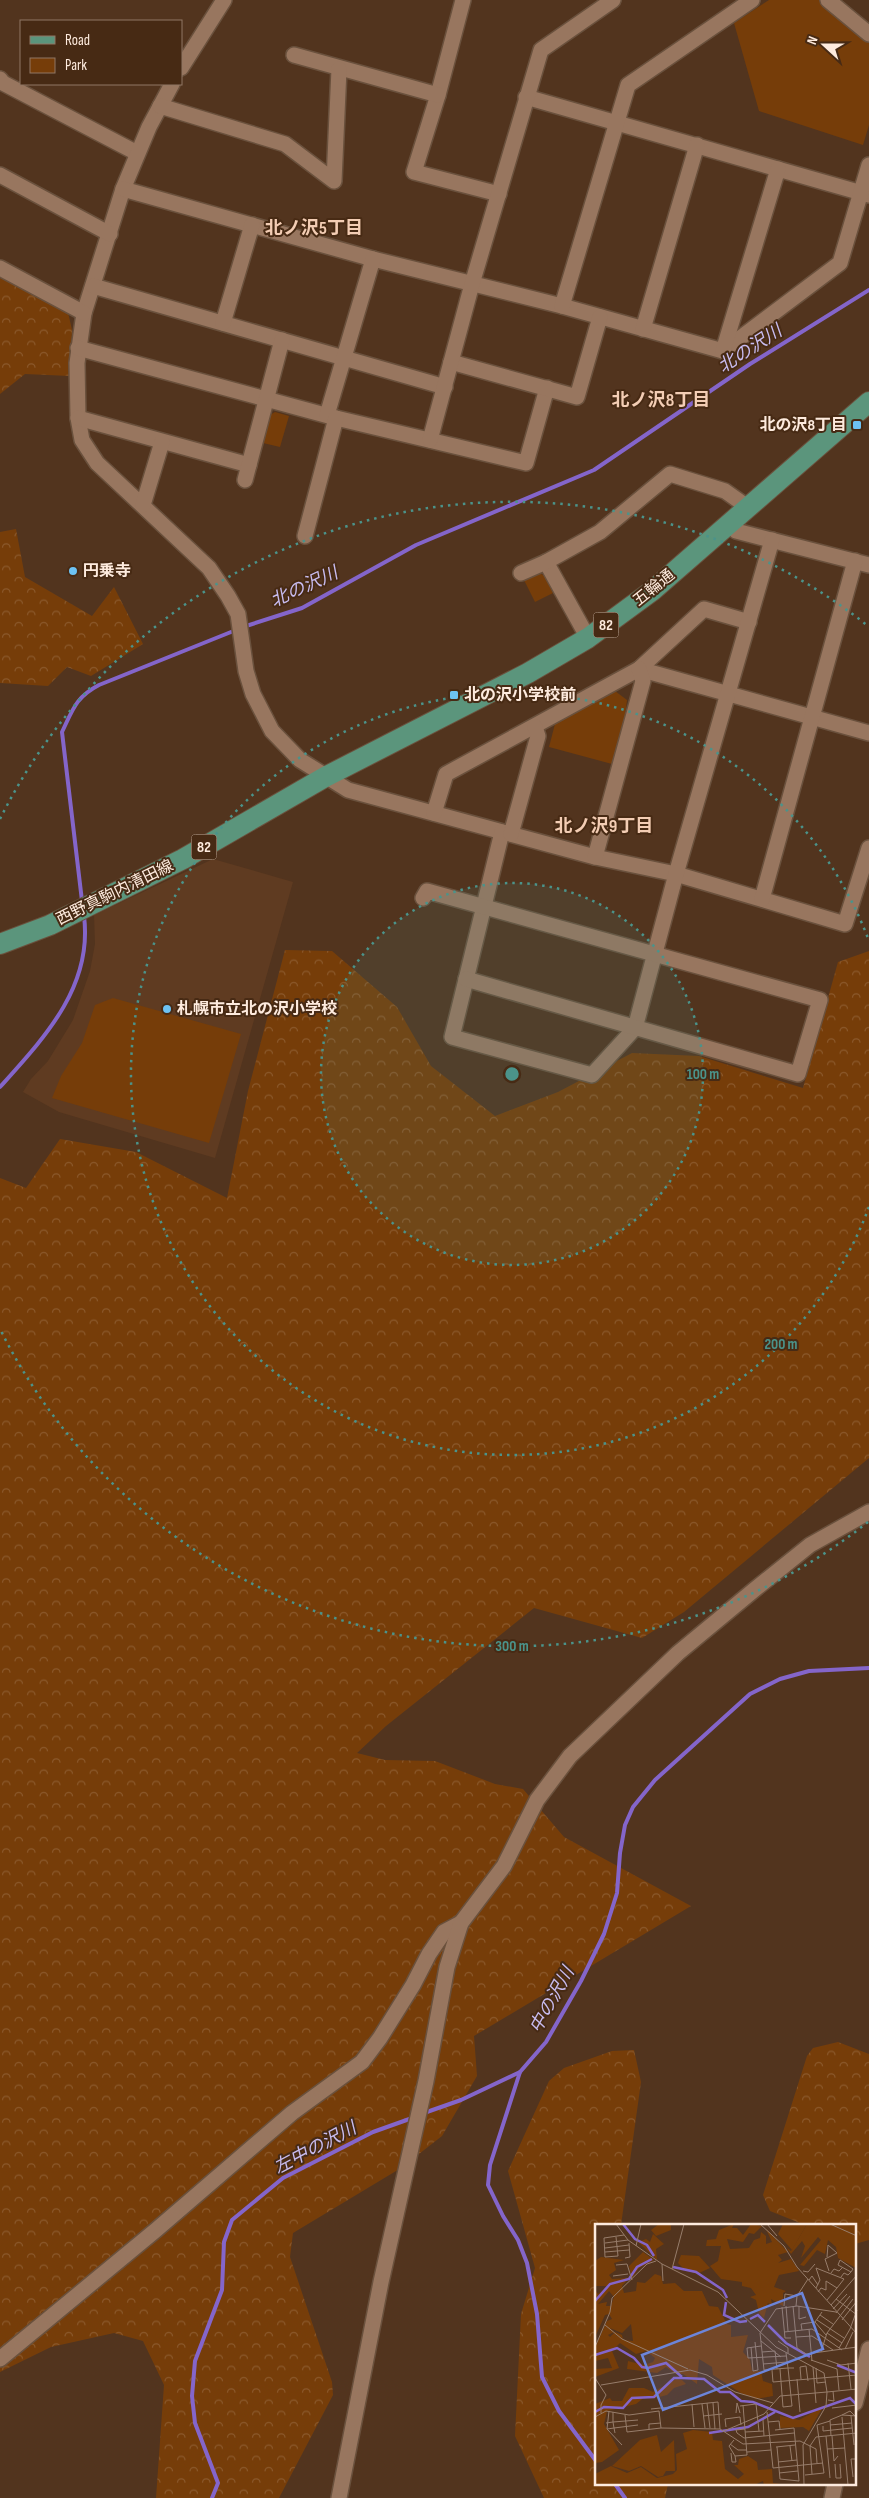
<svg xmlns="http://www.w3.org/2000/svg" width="869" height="2498" viewBox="0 0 869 2498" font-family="'Sofia Sans Condensed','Noto Sans JP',sans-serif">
	<defs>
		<pattern id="forest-crowns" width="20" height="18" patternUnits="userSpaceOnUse" patternTransform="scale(1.25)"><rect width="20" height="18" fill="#763d09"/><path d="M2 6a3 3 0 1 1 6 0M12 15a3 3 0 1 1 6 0" fill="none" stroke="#8b592c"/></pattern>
	</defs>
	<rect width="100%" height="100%" fill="#52341e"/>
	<!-- built -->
	<polygon fill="#5f3b21" points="213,859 293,882 215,1158 59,1112 23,1092 31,1079 48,1061 73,1020 90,971 95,944 94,915"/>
	<!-- forest -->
	<g fill="url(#forest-crowns)">
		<polygon points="0,278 67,308 72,330 70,376 25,374 0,394"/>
		<polygon points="16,529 25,577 92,616 114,587 143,644 91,676 67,667 48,686 0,683 0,532"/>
		<polygon points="285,950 332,951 397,1007 431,1066 495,1116 558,1092 632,1053 699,1056 803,1088 838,962 869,951 869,1458 684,1612 642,1638 534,1608 386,1726 357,1753 385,1760 435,1761 495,1784 523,1789 564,1837 691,1906 474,2036 477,2076 442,2136 401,2168 293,2233 290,2257 332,2382 333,2395 279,2498 156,2498 164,2385 143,2341 114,2333 51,2347 0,2372 0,1178 26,1188 60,1139 136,1152 227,1198 248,1091"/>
		<polygon points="838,2042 869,2054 869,2240 855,2244 855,2226 805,2225 770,2211 763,2195 807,2056 813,2048"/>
		<polygon points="634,2050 641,2082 621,2225 596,2226 596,2484 668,2484 665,2498 544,2498 515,2436 521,2314 535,2268 508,2171 549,2081 564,2068 612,2051"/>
	</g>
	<!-- park -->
	<g fill="#763d09">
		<polygon points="769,0 821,0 869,41 869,125 863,145 759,111 734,23"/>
		<polygon points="275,412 289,416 280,447 263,443 270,415"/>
		<polygon points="539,573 545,576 553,593 535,602 524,580"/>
		<polygon points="615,691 627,700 625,717 612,764 549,747 555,724"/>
		<polygon points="113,998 241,1034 209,1143 52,1098 61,1076 82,1043 95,1005"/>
	</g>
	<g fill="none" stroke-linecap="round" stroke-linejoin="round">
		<!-- stream -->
		<g stroke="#8465ca" stroke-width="4">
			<polyline points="243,627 302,608 416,545 594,470 750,364 869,290"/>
			<path d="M82,901L62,732C73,709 76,697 99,685L236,630"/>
			<path d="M0,1087C44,1038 93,987 84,916"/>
			<polyline points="424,2113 461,2100 520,2072"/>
			<polyline points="596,2461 559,2411 542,2377 537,2314 527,2263 518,2240 503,2216 488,2185 490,2165 520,2072 546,2042 581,1981 604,1934 617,1893 620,1853 625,1825 633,1807 655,1780 750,1694 780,1679 809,1671 869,1668"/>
			<polyline points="615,2484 625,2498"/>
			<polyline points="212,2498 218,2483 195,2423 192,2396 195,2361 222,2290 224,2242 232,2220 283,2178 373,2132 415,2117"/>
		</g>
		<!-- minor casing -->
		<g stroke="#6a513d" stroke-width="18">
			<g id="minor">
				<polyline points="463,0 438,95 414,172 499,194"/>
				<polyline points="828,0 869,34"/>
				<polyline points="294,55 438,95"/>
				<polyline points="181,68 224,0"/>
				<polyline points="0,79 3,83 137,153"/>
				<polyline points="172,84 149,127 123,189 84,313 77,363 78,418 82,440 97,463 209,568 228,596 238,614 246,671 253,694 272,731 300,760 348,790 595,857 676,874 845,924 869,848"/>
				<polyline points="526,97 869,195"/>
				<polyline points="160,106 285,144 334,181 339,69"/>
				<polyline points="0,175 110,234"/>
				<polyline points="123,189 373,259 562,306 723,351 840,263 869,165"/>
				<polyline points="0,268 84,313"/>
				<polyline points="93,286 445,387"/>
				<polyline points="562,306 628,85 752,0"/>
				<polyline points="223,323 252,225"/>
				<polyline points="643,329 697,145"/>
				<polyline points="78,348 336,418 526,463 547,388"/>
				<polyline points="723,351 778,169"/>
				<polyline points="451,362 577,397 600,317"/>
				<polyline points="327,415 373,259"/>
				<polyline points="78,418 249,465"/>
				<polyline points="430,440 472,284 541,50 613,0"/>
				<polyline points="245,480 282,340"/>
				<polyline points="143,505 162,442"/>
				<polyline points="730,524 736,531 869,565"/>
				<polyline points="305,536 336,418"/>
				<polyline points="546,562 588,638"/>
				<polyline points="521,573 546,562 600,532 670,474 725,491 749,508"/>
				<polyline points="639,669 869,733"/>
				<polyline points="434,813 446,774 639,669 704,609 749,622"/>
				<polyline points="502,832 452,1037 592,1075 635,1028 676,874 772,540"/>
				<polyline points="511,834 538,736 535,727"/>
				<polyline points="595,857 643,681 639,669"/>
				<polyline points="423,898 427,891 820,1000 798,1074 466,979"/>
				<polyline points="762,899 855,561"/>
				<polyline points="0,2359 156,2230 292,2113 362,2062 380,2038 413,1985 429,1954 444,1932 461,1923"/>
				<polyline points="855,2403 869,2349"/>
				<polyline points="339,2498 381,2282 426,2081 447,1967 461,1923 504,1866 537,1800 570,1756 678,1653 754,1590 810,1545 869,1512"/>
				<polyline points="832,2498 835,2484"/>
			</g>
		</g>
		<!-- major casing -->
		<g stroke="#6a513d" stroke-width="22">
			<polyline id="major" points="0,944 50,925 183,859 325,777 528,673 588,638 652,591 869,402"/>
		</g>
		<!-- minor -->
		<use href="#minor" stroke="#98765f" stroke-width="15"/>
		<!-- major -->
		<use href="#major" stroke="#5b957c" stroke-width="20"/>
	</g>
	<!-- distance rings -->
	<circle cx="512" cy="1074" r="191" fill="#4b938a" fill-opacity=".12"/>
	<g fill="none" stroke="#4b938a" stroke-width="2.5" stroke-dasharray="2.5 5">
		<circle cx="512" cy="1074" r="191"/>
		<path d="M869 1207A381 381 0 1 1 869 941"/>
		<path d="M868 1522A572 572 0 0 1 0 1329M0 819A572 572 0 0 1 868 626"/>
	</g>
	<!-- markers -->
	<g fill="#6dc2f3" stroke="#472a14" stroke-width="2">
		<rect x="852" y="420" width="10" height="10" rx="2.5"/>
		<circle cx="73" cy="571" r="5"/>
		<rect x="449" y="690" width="10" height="10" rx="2.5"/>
		<circle cx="167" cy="1009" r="5"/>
	</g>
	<g text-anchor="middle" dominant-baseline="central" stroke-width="4" stroke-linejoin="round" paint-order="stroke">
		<!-- shield labels -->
		<g fill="#472a14" stroke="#c7b1a1" stroke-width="1">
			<rect x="593.5" y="612.5" width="25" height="25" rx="4"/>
			<rect x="191.5" y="834.5" width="25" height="25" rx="4"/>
		</g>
		<g font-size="15" font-weight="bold" fill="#feebde">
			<text x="606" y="625">82</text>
			<text x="204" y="847">82</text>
		</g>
		<!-- poi labels -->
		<g font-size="16" font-weight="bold" fill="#feebde" stroke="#472a14" text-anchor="start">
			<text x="847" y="425" text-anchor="end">北の沢8丁目</text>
			<text x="83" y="571">円乗寺</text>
			<text x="464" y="695">北の沢小学校前</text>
			<text x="177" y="1009">札幌市立北の沢小学校</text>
		</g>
		<!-- street labels -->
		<g font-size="16" fill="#feebde" stroke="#472a14">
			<text transform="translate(654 588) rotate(-39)">五輪通</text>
			<text transform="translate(115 893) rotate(-26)">西野真駒内清田線</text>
		</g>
		<!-- neighbourhood labels -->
		<g font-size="18" font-weight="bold" fill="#f3cdb4" stroke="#472a14">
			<text x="314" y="228">北ノ沢5丁目</text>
			<text x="661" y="400">北ノ沢8丁目</text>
			<text x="604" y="826">北ノ沢9丁目</text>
		</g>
		<!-- water labels -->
		<g font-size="18" font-style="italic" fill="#c8bcef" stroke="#472a14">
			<text transform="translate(750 349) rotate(-33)">北の沢川</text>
			<text transform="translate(304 587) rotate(-25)">北の沢川</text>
			<text transform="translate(552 2000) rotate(-61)">中の沢川</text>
			<text transform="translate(315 2148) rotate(-28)">左中の沢川</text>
		</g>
	</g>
	<!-- overview -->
	<g transform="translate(595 2224)">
		<rect width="261" height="261" fill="#52341e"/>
		<path d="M62,211L66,228L79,216L80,247H71L68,252L63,253L46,242L34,247L17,242L45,216Z" fill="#763d09"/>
		<path d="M64,0H76V6L61,12L56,6ZM139,0L137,4H142L148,11L156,0L167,2L159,10L154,9L148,18L132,15L135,25L154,24L159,16L165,14L166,8L171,12V20L177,18L171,5L193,28L183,31L187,36L183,39L196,35L204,47L184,51L179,63L191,67L188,69V82L176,75L177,81L173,79L169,94L164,89L161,76L155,73L161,71L156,64L147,62V58L126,55L115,42L123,37L126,22H111L112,16L121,15L124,6ZM212,0H261V44L243,34L241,23L233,16L230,30L222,26L209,42L205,41L226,16L223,13L206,34L210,22L207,17L196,30L192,24L196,27ZM58,10L69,20L61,25L62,36L43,18L51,15L55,18ZM48,28L59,36L44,44L37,54L34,42ZM86,31L104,32L115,44L102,50L89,45L83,39ZM6,33L29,36L19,39L21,46L14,51L17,55L34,54L27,62L29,69L41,67L42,58L50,59L60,50L66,52L68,60L80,59L89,67H107L114,82L123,83L132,100L136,101V113L153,111L148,128L155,136L157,147H166L168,157L177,160L178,172L161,175L146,169L118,151L117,143L104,135L102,160L88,150H81L71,143L62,149L32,145L33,137L49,141L58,138L60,134L51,127L41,130L25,119L17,127L24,144L0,153V145L17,144L13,134L0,137V124L12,97L17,95L14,90L10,91L0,113V66L3,70L15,62H0V37ZM14,67L19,73L16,82H11L12,78L3,80ZM36,100L38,117L28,116L27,111L20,108L15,113L13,111L19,108L15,104L27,109ZM81,155L87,156L91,160L79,164L72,171L60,174L51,172L41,180L12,187L9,200L24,226L7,238L0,239V180L15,174L17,177H27L34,164H49L58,168ZM98,206L117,208L118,216L127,217L130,245L143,255L149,250L139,241H143L144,235L153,232L162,238L163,246L177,245L178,259L193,261H169L168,257L159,261H0V250L16,242L32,249L46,243L62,254L78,250L82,246L81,230L92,225L88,209Z" fill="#763d09" fill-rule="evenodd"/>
		<path d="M188,0H212L197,26L183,10ZM228,183L214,207L208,203L185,204V192L204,196Z" fill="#763d09"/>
		<path fill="none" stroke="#8465ca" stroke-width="2.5" d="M28,0L40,15L52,21L59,32M78,43L101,48L128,66L132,74M0,77L15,60L34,55L42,43L57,35M131,78L129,91L145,98L152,97M155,95L163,91L170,98M173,101L191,119L215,133M0,131L22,124L39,134L47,143L53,144L71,139L87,153M242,141L262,149M0,188L9,183L28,184L37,174L59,173L79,154H87L109,155L125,168H135L146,177L158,178L198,194L255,174L261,180M114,209L153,203L180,188"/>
		<path fill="none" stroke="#977d6b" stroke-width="1" d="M21,0L33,16L67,40L123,68L181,123L229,149L232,168L262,165M165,0L189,22L202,43L262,110M172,0L182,12M235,0L262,12M21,13L23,32L10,33L9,14L29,11M10,19L33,16M41,22L46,0M10,24L34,21M10,28L34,26M232,33L233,21L242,29L230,35L234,47M30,34L35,33L34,19M67,40L68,57M21,41L32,40L37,56M221,44L249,55L242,64L231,57V66L226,64L223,68M221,44L225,56L221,64M77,45L89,0M208,47L213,48L220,40M236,49L239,45L244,47L248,43M18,52L33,50M246,53L249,49L253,51L256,48L258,45L245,36L243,41L256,48M214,56L217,52L223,61M241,75L262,91M232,76L242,64M236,81L262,51M189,82L190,70L202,72M191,82L193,107M198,82L202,124L211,130L262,123M201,82L202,72L213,55M204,82V95L211,93M187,83L190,114H196M238,85L252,70M227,88L220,98L231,111M241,89L255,72M225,91L238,100M222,96L249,114M247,96L262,77M10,101L27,115L93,145M214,105L217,137M255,105L262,86M207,106L206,100L220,98M189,108L217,105L247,126M232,109L247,119M201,113L217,112L238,126M166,117L186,133M183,117L193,124V129M166,122L152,124L153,134L191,132M0,123L15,88L17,74L52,40L61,37M156,123L158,147L163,146L160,118M244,124L255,105M250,125L258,108M167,128L180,127L182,145M226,128L232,109L258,75M191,129L193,144L169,146L165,109L181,85L202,82L241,88M216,136L242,145L244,166M232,136L246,141L262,139M253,139L256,165M168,140L192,138M218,143L221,179M221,144L222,159L231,158M185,145L188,183L197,182L193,144H199M177,146L178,158L262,151M0,154L11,171L6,181V189M202,155L205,188M206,155L205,143L211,142L213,157M6,161L95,146L112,151L140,168L178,179M233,176L239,177L238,167M112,179L115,204M118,179L120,205M97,180L99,203M107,180L110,204M145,182L161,180L164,207M237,184L262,181M56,185L123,178L125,205M18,188V198L43,196M172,188L178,244L228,239M141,189L142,179L145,189M30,191L32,208L66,204M247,191L255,187L260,192M108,192L127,190M256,192L259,221M0,193L11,187L34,191L64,187L66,204L125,205L148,220L205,217L221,225L222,239M247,193L253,261M168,196L169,212M173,198L184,197L185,205M11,199L18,198L19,204L12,205L27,221M235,201L257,199M228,202V207L257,204M131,203L130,195L145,193L146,201M12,205L14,187M150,205L141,206L142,209L149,214L199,209M54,206V200L66,199M180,206L199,204L204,257L185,255L182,223M129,207L169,190L185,172L232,168L231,182L208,221L209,261M150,208L169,207M20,209L19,204L43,201M231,212L235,254M236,212L235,196L247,191L262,192M237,212L239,237L243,232M139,216L134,222L140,232M135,220L143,226H152M195,222L197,237M181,223L200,221M232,225L250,224M152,228L176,226M136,229L137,238H141L140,232M140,232L152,231L148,181M183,238L202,236M240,240L241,254H246L245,240M184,249L203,247M217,250L215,222L221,213L262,209M210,251L229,249L222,201L235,197M258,253L256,235H262"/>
		<path fill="#6c85da" fill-opacity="0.15" stroke="#6c85da" stroke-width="2.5" d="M207,69L228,125L68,186L47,131Z"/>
		<rect width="261" height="261" fill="none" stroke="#feebde" stroke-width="2.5"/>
	</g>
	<circle cx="512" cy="1074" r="8" fill="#4b938a" stroke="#472a14" stroke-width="2.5"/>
	<g font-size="15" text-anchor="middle" font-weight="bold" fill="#4b938a" stroke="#472a14" stroke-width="4" stroke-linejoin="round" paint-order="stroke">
		<text x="703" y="1079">100 m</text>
		<text x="781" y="1349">200 m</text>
		<text x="512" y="1651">300 m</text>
	</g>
	<!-- legend -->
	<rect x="20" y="20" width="162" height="65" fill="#472a14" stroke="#907765"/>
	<rect x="30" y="36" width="25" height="8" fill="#5b957c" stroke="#907765"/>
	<text x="65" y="45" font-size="15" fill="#feebde">Road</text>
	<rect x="30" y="58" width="25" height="15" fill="#763d09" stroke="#907765"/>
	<text x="65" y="70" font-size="15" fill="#feebde">Park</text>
	<!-- north arrow -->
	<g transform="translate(824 45) rotate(291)" stroke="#472a14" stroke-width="4" paint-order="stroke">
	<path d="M0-4L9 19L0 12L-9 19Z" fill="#feebde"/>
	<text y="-8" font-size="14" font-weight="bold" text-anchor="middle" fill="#feebde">N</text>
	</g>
</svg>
